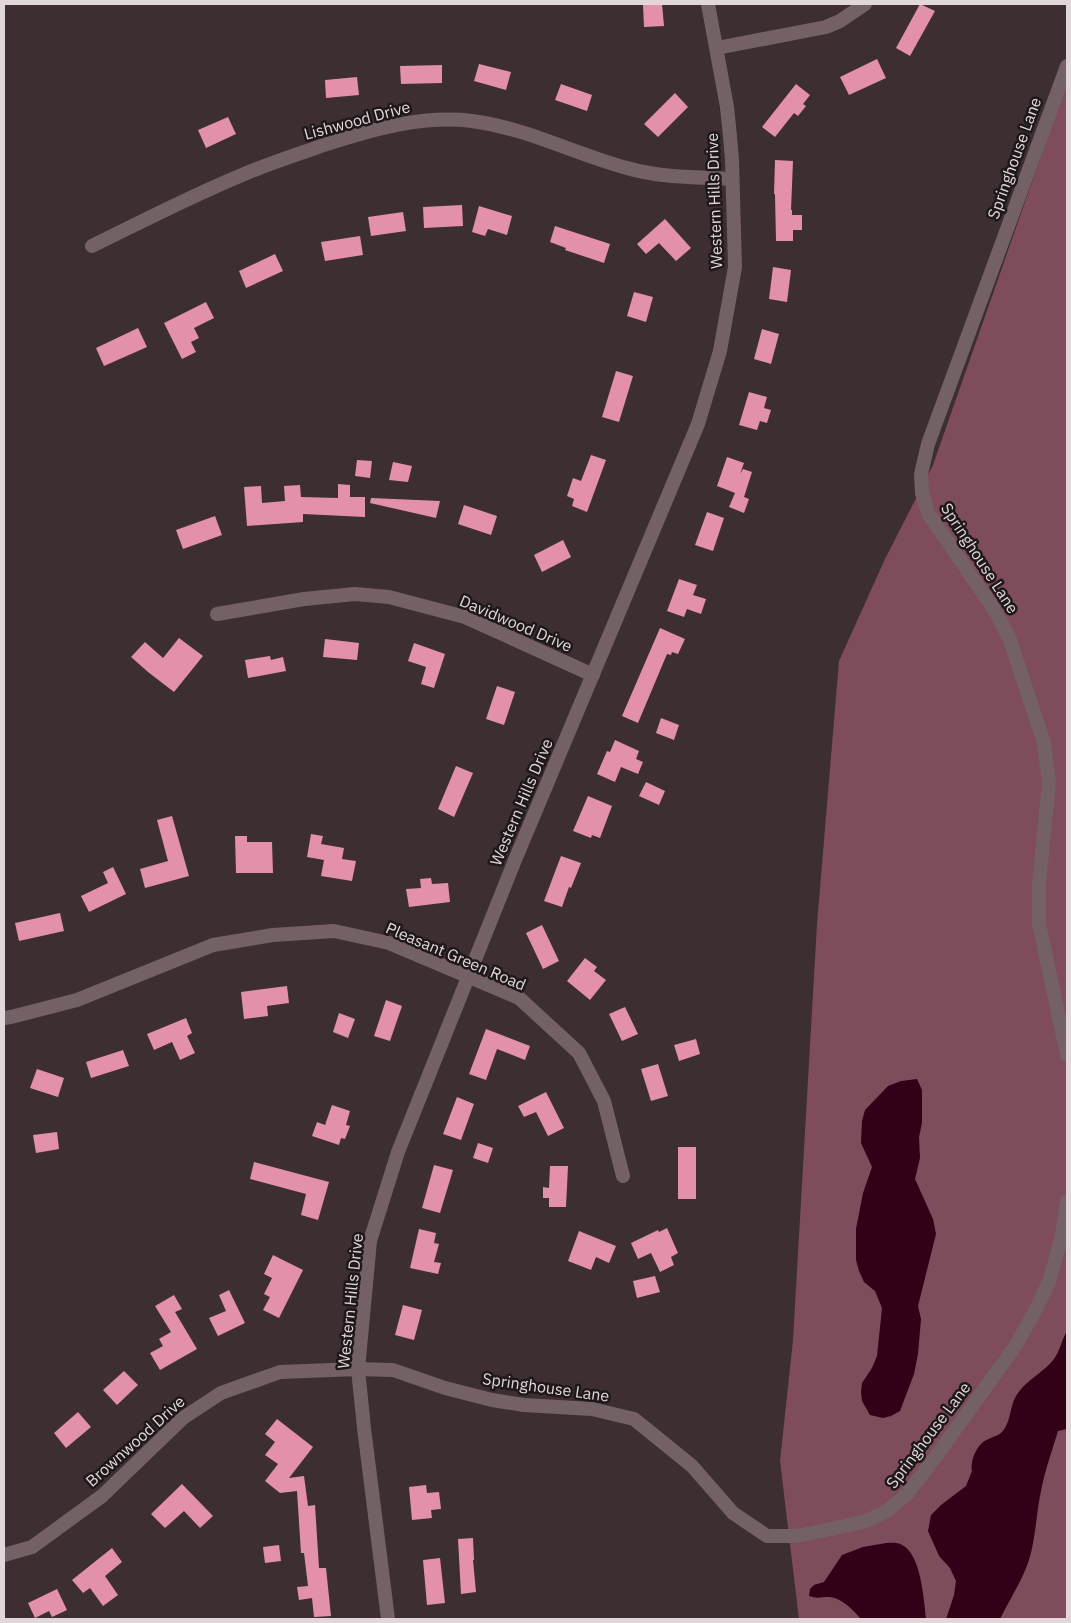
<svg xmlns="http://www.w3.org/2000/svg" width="1071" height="1623" viewBox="0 0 1071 1623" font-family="'IBM Plex Sans',sans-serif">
	<rect width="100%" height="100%" fill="#3d2e32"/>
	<!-- green -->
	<polygon fill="#7e4c5b" points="1067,82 1067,1619 799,1619 780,1461 793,1340 817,924 839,661 885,559 933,465"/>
	<!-- water -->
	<g fill="#330117">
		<polygon points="917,1079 922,1090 922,1123 919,1137 920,1158 915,1179 933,1219 936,1234 918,1306 921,1319 918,1354 914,1374 900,1411 891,1416 883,1418 870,1415 862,1401 861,1392 862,1383 872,1368 877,1356 882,1308 875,1291 864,1282 859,1271 856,1260 856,1229 863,1193 872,1167 861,1143 862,1121 865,1110 888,1086 901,1081"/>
		<path d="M1067,1331V1429L1058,1431C1052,1451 1045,1470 1041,1491C1036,1514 1036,1537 1029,1560C1022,1581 1010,1599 1000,1619H946L954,1595L956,1581L950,1568L939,1556L928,1531L931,1515L941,1505L966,1486L972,1471C970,1463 975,1449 982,1443C987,1438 997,1437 1002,1432C1012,1421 1009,1405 1018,1393C1027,1380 1044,1372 1054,1359C1060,1351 1062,1339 1067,1331Z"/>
		<path d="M886,1543C891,1543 897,1542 902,1545C921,1554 924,1600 926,1619H861C853,1610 842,1598 829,1597C820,1597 818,1599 809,1596L810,1589L814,1585L824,1582L842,1555L863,1547Z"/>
	</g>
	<!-- building -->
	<g fill="#e391aa">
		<polygon points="643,4 662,4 664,26 644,27"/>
		<polygon points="920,4 935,11 910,56 896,48"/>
		<polygon points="877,59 886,78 849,95 840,77"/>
		<polygon points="479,64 511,72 506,90 474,81"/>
		<polygon points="442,65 442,83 401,84 400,66"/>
		<polygon points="357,77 359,95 326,98 325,80"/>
		<polygon points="561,84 592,95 587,111 555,100"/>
		<polygon points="796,84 810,95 803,104 806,106 798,116 794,113 775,137 762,127"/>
		<polygon points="675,93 688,107 658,137 644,124"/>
		<polygon points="228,117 236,134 206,148 198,130"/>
		<polygon points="775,160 793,161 791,210 792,210 792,215 802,215 802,230 793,230 793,241 776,241 775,194 774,194"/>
		<polygon points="462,205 463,226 424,228 423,207"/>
		<polygon points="479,206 512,216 507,235 488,229 485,236 472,232"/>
		<polygon points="403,212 406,231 371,236 368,217"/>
		<polygon points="665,219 691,248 676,261 659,243 646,254 637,244"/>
		<polygon points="555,226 610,244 604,263 565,250 566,248 550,242"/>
		<polygon points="360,236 363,255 325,261 321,242"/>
		<polygon points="275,254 283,271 246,288 239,271"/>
		<polygon points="773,267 791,270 787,302 769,299"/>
		<polygon points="634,292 653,297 646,322 627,316"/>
		<polygon points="206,302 214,318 194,328 199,338 191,342 196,352 182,359 164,323"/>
		<polygon points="138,328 147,347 104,366 96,348"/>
		<polygon points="762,329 779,334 771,364 754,359"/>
		<polygon points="616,371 633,376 619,422 602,417"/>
		<polygon points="749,392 767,397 764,408 771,410 767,423 760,421 757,430 739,425"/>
		<polygon points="591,455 606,460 587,512 572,506 574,499 567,496 573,478 581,481"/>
		<polygon points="727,457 744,463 740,474 743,469 752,472 744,497 749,499 744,513 729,507 735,493 717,486"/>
		<polygon points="357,460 372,461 370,478 355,476"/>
		<polygon points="393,462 412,466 408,482 389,480"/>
		<polygon points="338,484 350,485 350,497 365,497 365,517 303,514 303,522 247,526 244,487 261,486 262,503 285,501 284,486 300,485 301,497 338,498"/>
		<polygon points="371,498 440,501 436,518 370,503"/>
		<polygon points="464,505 497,516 491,535 458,524"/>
		<polygon points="707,512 724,518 713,551 695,545"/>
		<polygon points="215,516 222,535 183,549 176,530"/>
		<polygon points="563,540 571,557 542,572 534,555"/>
		<polygon points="679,579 697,585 693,595 706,599 701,614 687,609 684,617 667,611"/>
		<polygon points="660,628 685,639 678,654 672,652 671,655 667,654 638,723 622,716"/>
		<polygon points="179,638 203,656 174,692 148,672 131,657 145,642 163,658"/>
		<polygon points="325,639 359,643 357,660 323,657"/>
		<polygon points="414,643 445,654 434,688 421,684 426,667 408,661"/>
		<polygon points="270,656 271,660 283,657 286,671 248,678 245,660"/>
		<polygon points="497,686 515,692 504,725 486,719"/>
		<polygon points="661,718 679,725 674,740 656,733"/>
		<polygon points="615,740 639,751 636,759 643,762 638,774 621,767 615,782 597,774 607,751 610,752"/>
		<polygon points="456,766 473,773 454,817 438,809"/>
		<polygon points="646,782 665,791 659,805 639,796"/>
		<polygon points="588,796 612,806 600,838 592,835 591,838 573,831"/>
		<polygon points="172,816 189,876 145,888 140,869 168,861 157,820"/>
		<polygon points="311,834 323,836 321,844 344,848 342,859 356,861 352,881 321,876 324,860 307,857"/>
		<polygon points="235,836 247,836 247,842 272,842 273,873 236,873"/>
		<polygon points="561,856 581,863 571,888 569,887 562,907 544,901"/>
		<polygon points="113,867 126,894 89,912 81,896 108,883 103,872"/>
		<polygon points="431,878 432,884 448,883 450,902 409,907 406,889 421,888 420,879"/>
		<polygon points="60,913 64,931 19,941 15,923"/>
		<polygon points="542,925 559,961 543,969 526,933"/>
		<polygon points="585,958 597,967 594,971 606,980 590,1000 567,981"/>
		<polygon points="287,986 289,1003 267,1006 268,1016 244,1019 241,992"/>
		<polygon points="386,1000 402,1006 390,1041 374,1036"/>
		<polygon points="625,1007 638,1034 622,1041 609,1014"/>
		<polygon points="339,1013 355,1019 348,1038 333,1032"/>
		<polygon points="186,1018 192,1033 187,1036 195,1053 180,1060 172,1042 154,1050 147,1034"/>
		<polygon points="486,1029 530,1046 525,1060 497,1049 486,1080 469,1074"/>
		<polygon points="696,1039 700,1054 679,1061 674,1045"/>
		<polygon points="123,1050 129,1066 91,1078 86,1062"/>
		<polygon points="658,1064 668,1096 651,1101 641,1069"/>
		<polygon points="37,1069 64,1078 58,1097 30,1088"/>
		<polygon points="546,1092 564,1128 548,1136 536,1112 524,1117 518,1106"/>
		<polygon points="457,1097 474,1104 461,1140 443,1134"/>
		<polygon points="332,1105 350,1111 346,1125 350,1126 345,1139 341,1138 339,1145 312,1136 317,1122 325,1125"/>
		<polygon points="57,1132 59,1149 36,1153 33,1135"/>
		<polygon points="478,1143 493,1148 488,1163 473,1158"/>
		<rect x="678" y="1147" width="18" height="52"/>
		<polygon points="254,1162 329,1182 318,1220 301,1215 306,1194 250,1179"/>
		<polygon points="434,1165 453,1170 440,1213 422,1208"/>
		<polygon points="550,1166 568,1166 566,1207 549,1207 549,1198 543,1198 543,1187 549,1188"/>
		<polygon points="667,1228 678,1253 671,1257 674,1265 660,1272 651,1253 638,1259 631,1243 658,1230 659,1232"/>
		<polygon points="419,1229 436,1233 434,1243 439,1244 434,1262 441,1263 438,1274 410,1268"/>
		<polygon points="579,1231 616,1246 609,1263 596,1257 591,1270 568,1261"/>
		<polygon points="273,1255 303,1270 279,1318 263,1310 270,1297 264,1294 272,1278 264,1274"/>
		<polygon points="655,1276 660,1292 637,1298 633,1281"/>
		<polygon points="229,1290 245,1323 218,1336 209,1318 226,1311 219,1295"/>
		<polygon points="174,1295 182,1309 175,1312 197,1349 160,1370 150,1353 163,1346 159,1339 171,1332 155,1306"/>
		<polygon points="403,1305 422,1310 414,1340 395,1335"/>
		<polygon points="124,1371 138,1385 117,1405 103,1390"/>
		<polygon points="78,1412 91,1427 66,1448 54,1433"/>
		<polygon points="277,1419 313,1447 289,1478 304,1476 308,1506 315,1505 319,1568 326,1568 331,1616 314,1617 312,1598 299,1600 297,1587 308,1586 304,1553 301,1553 297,1491 280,1493 265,1481 278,1464 265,1455 275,1442 265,1434"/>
		<polygon points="182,1484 213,1516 200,1528 184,1511 165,1528 151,1514"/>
		<polygon points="426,1485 427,1493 439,1492 441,1509 431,1510 432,1518 412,1520 409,1487"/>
		<polygon points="473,1538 474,1560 473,1560 476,1592 461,1594 458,1539"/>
		<polygon points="279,1545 281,1561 265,1563 263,1547"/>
		<polygon points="112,1548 122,1562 105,1576 118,1595 103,1606 90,1588 83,1593 72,1580"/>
		<polygon points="440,1558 445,1603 427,1605 423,1560"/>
		<polygon points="57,1589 67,1610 52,1617 49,1611 35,1618 28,1603"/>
	</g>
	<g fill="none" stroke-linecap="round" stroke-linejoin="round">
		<!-- minor -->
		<g stroke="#736166" stroke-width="14">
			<polyline points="717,48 826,27 840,21 865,4"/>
			<polyline points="1067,66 928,444 921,474 922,493 928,513 993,608 1009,637 1044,743 1049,782 1039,883 1039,924 1067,1055"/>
			<path d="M92,246C141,222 191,196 242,175C270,163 299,154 327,144C374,129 422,115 472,121C526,128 575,154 627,168C661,178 697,177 732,179"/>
			<polyline points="217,614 304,599 355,594 389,597 465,617 593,675"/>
			<polyline points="4,1018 11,1017 77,1000 213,945 273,935 334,931 389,943 519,998 579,1053 604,1101 623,1176"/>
			<polyline points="4,1555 32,1547 102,1496 183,1418 221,1393 280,1372 358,1369 393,1370 445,1388 492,1400 524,1405 592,1409 634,1419 692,1466 733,1513 767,1536 796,1536 827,1530 866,1521 887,1511 907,1494 934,1459 1014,1348 1034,1313 1049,1282 1061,1240 1067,1201"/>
			<polyline points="388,1619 364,1428 358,1369 370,1241 398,1152 515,860 698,424 720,351 735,267 732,160 730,136 727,107 708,4"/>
		</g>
	</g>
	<g text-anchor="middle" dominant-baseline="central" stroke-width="5" stroke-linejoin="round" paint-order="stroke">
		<!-- street labels -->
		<g font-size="16" fill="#e1d7da" stroke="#1f181a">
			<text transform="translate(357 120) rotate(-15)">Lishwood Drive</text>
			<text transform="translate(1014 158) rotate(-70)">Springhouse Lane</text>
			<text transform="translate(714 201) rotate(-92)">Western Hills Drive</text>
			<text transform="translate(980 558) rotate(57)">Springhouse Lane</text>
			<text transform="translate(516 623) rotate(23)">Davidwood Drive</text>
			<text transform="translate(521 802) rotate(-67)">Western Hills Drive</text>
			<text transform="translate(456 956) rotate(23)">Pleasant Green Road</text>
			<text transform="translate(350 1301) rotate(-84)">Western Hills Drive</text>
			<text transform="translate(546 1387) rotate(8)">Springhouse Lane</text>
			<text transform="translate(928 1435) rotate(-53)">Springhouse Lane</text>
			<text transform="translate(135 1441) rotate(-42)">Brownwood Drive</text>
		</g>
	</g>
	<!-- border -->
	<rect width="1071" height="1623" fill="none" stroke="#e1d7da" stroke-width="10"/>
</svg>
